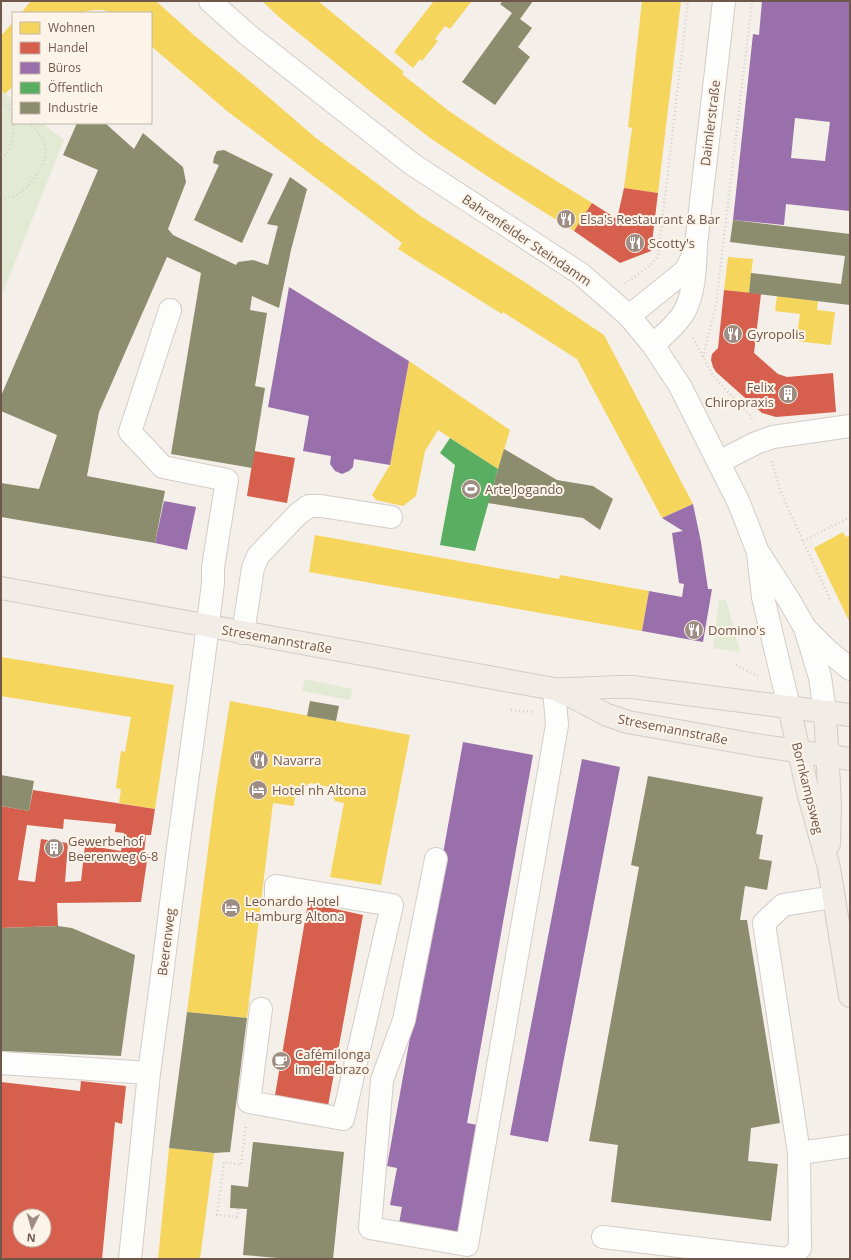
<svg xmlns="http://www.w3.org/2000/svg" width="851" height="1260" viewBox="0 0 851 1260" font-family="'Open Sans',sans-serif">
	<rect width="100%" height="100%" fill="#f4efe8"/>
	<!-- green -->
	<g fill="#e2ead4">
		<polygon points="1,90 13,100 13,123 42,123 64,140 1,297"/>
		<polygon points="721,599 726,600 740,652 713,648 719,601"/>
		<polygon points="305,679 352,689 350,700 302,691"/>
	</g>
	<!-- homes -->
	<g fill="#f6d55c">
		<polygon points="31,1 156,1 196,37 252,83 316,138 422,217 523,281 604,335 693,504 662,518 577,359 503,312 502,314 398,249 402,243 227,111 151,46 151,13 114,13 103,10 93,10 77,13 21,13"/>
		<polygon points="262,1 318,1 404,72 402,74 449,111 502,147 592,203 574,231 484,174 430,138 381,100 280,18"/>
		<polygon points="434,1 471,2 450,29 445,26 435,39 438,41 422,61 420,59 413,68 394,52"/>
		<polygon points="642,1 681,1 658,193 624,188 632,128 628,127"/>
		<polygon points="13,22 13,86 5,94 1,90 1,36"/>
		<polygon points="728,257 753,259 749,293 724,290"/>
		<polygon points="777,296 818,301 817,310 835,312 831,345 796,341 800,314 775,311"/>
		<polygon points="409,361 510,430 498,469 438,430 425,451 416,496 403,506 376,500 372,495 390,465"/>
		<polygon points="843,532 846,537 850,535 850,623 814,548"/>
		<polygon points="315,535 559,579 560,575 649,591 642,631 309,572"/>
		<polygon points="1,657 174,685 155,809 119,803 121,789 116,788 121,751 125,752 131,717 1,696"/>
		<polygon points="230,701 410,735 381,885 330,877 344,803 335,801 329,787 310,783 295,794 294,806 273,803 247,1018 187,1012 215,796"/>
		<polygon points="169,1148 214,1153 200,1259 158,1259"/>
	</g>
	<!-- shops -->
	<g fill="#d6604d" fill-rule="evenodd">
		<polygon points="624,188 658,193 651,251 620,263 574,231 592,203 617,219"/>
		<polygon points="724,290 761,294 754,353 778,374 787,377 833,373 836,412 776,417 762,413 716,372 713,367 711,360 712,354 718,348"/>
		<polygon points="254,451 295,458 287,503 247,496"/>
		<path d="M33,790L155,809L151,835H146L144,853L148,854L141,902L57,903L58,926L1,928V806L29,811ZM64,819L116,824L115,832L124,833L121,851L85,845L81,881L65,882L68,843L41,839L35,882L18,880L27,825L63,829Z"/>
		<polygon points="308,903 363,915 328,1106 275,1095"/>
		<path d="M81,1081L126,1086L122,1124L115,1122L102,1259H1V1082L80,1091ZM20,1216H44V1240H20Z"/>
	</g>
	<!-- offices -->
	<g fill="#9970ab" fill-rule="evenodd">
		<path d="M762,1H850V211L786,204L784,225L733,220L753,34L759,35ZM795,118L830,122L825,161L791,158Z"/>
		<polygon points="289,287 409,361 390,465 354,459 353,467 349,471 342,474 335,471 330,464 331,456 303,451 309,416 268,407"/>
		<polygon points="164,501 196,507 187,550 155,543"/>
		<polygon points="693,504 701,542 708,589 712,589 703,642 642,631 649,591 682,597 684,584 679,583 672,533 683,531 662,518"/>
		<polygon points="463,742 533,755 467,1123 483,1126 476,1165 470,1164 457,1235 399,1224 402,1207 390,1205 397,1168 387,1166"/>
		<polygon points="582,759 620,767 548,1142 510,1135"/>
	</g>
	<!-- public -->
	<polygon fill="#5aae61" points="450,438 498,469 475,551 440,545 455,465 440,453"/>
	<!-- industry -->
	<g fill="#8c8c6e">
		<polygon points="503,1 533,1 520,19 532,28 518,47 530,57 495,105 462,82 512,13 500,4"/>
		<polygon points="77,123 105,123 134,149 143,133 183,167 186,182 168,229 173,235 236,265 238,262 253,260 268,265 278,226 267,224 290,177 307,189 291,250 279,308 252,296 250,310 267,313 255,386 265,388 252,468 171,454 201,273 167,257 99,412 87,476 165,491 155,543 1,517 1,483 39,489 57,435 1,411 1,396 98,170 63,155"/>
		<polygon points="224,150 273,174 242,243 194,220 219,165 213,163 214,157 217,151"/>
		<polygon points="733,220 850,234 850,305 749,293 751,273 841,284 845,256 730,242"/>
		<polygon points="504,449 557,480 593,486 613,499 600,530 583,518 488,503"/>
		<polygon points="310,701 339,706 336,721 307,716"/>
		<polygon points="1,775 34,781 29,811 1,806"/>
		<polygon points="648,776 763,797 756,834 763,835 759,859 772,861 767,890 745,886 740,920 747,920 780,1123 751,1128 748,1161 778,1164 771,1221 611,1202 618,1145 589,1141 639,867 631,865"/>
		<polygon points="58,926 72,928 135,955 121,1056 1,1051 1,928"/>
		<polygon points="187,1012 247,1018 230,1152 214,1153 169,1148"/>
		<polygon points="253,1142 344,1152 333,1259 290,1259 243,1255 247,1209 230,1208 231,1185 248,1187"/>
	</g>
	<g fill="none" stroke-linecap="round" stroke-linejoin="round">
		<!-- minor casing -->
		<g stroke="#d3ccc7" stroke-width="24">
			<g id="minor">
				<polyline points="210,1 248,35 412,164 581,274 629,316 653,345 680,386 739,503 758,552 789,600 805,628 820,677 825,712"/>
				<polyline points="629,316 685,271 691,260 694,252"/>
				<path d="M653,345C664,335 675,326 683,314C695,294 695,267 696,245L724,1"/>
				<polyline points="719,462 756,443 773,437 850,426"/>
				<polyline points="758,553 763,597 789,707"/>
				<polyline points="806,629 827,650 850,669"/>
				<polyline points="243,633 253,568 258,556 298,514 309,506 321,506 391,517"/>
				<polyline points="436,859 404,1020 382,1080 370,1228 467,1245 557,725 554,689"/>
				<polyline points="261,1009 249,1102 343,1119 392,905 276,886 276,896"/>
				<polyline points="1,1063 149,1073"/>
				<polyline points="799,1153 850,1146"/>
				<polyline points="603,1237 787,1259"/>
				<polyline points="130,1259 149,1073 159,999 178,848 204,656 213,583 213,567 227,480 163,467 130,432 170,310"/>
				<polyline points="789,1259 800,1248 799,1153 764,923 783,905 833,897"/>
			</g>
		</g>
		<!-- major casing -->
		<g stroke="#d3cbc6" stroke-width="24">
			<g id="major">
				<path d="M1,588L554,689C580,690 606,686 632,687L850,715"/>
				<polyline points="560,692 573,697 607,715 628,722 756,745 850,759"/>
				<polyline points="789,707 808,792 829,868 850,996"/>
				<polyline points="825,712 830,804 829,844"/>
			</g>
		</g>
		<!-- path -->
		<g stroke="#d5cfc9" stroke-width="2.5" stroke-dasharray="1 3" stroke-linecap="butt">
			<path d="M1,101C5,104 9,107 11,112C16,127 13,149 1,159"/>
			<path d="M1,200C7,197 14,197 19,193C31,186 49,160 45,146C43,136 36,129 29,123"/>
			<path d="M625,283C636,276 650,267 658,256L688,1"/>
			<polyline points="693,338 713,376 750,415 753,421"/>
			<polyline points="703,357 716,305 752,1"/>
			<polyline points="772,461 780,490 803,541"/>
			<polyline points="830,599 803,541 850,517"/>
			<polyline points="736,665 758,676"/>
			<polyline points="511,710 533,712"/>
			<polyline points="238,1209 237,1217 217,1215 224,1162 241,1165 246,1124"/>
		</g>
		<!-- minor -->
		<use href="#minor" stroke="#fdfdfc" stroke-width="22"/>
		<!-- major -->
		<use href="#major" stroke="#f1ece5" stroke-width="22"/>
	</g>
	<!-- icons -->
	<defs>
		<g id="restaurant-disc" transform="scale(1)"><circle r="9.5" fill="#9e8c83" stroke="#fdf4e9"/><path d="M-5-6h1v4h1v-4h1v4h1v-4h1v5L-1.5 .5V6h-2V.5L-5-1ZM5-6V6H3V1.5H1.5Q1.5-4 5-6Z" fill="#fff"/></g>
		<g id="building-disc" transform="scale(1)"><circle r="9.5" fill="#9e8c83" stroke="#fdf4e9"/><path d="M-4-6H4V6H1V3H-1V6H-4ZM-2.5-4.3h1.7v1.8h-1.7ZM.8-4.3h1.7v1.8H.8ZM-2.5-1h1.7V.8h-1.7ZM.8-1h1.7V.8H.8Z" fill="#fff"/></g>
		<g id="stadium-disc" transform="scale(1)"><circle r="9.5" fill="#9e8c83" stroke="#fdf4e9"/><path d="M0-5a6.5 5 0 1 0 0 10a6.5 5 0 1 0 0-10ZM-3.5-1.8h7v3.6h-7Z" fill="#fff"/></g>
		<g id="hotel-disc" transform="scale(1)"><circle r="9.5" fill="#9e8c83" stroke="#fdf4e9"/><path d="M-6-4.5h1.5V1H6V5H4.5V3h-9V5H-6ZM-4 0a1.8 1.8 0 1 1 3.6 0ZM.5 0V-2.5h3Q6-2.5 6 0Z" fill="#fff"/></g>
		<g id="cafe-disc" transform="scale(1)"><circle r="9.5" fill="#9e8c83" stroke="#fdf4e9"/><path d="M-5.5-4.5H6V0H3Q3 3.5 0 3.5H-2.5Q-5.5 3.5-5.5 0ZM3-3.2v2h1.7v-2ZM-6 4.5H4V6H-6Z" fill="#fff"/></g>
	</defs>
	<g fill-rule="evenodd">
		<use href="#restaurant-disc" x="566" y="219"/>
		<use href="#restaurant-disc" x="635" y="243"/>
		<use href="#restaurant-disc" x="733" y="334"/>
		<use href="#building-disc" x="788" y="394"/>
		<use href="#stadium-disc" x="471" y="489"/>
		<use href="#restaurant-disc" x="694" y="630"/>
		<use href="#restaurant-disc" x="259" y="760"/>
		<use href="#hotel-disc" x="258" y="790"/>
		<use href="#building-disc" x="54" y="848"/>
		<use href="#hotel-disc" x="231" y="908"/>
		<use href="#cafe-disc" x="281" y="1061"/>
	</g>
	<g text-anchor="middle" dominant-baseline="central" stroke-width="4" stroke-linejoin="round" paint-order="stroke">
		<!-- street labels -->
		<g font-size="13" fill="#6f574c" stroke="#fdf4e9">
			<text transform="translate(710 123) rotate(-83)">Daimlerstraße</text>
			<text transform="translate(527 240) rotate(34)">Bahrenfelder Steindamm</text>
			<text transform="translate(277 639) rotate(10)">Stresemannstraße</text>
			<text transform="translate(673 729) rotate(11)">Stresemannstraße</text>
			<text transform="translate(808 788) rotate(76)">Bornkampsweg</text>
			<text transform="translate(166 942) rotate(-83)">Beerenweg</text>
		</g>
		<!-- poi labels -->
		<g font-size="13" fill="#6f574c" stroke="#fdf4e9" text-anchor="start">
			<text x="580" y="219">Elsa's Restaurant &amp; Bar</text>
			<text x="649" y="243">Scotty's</text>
			<text x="747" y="334">Gyropolis</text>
			<text x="774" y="387" text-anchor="end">Felix<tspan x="774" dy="15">Chiropraxis</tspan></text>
			<text x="485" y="489">Arte Jogando</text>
			<text x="708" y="630">Domino's</text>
			<text x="273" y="760">Navarra</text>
			<text x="272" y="790">Hotel nh Altona</text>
			<text x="68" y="841">Gewerbehof<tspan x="68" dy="15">Beerenweg 6-8</tspan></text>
			<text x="245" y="901">Leonardo Hotel<tspan x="245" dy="15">Hamburg Altona</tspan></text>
			<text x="295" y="1054">Cafémilonga<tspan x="295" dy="15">im el abrazo</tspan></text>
		</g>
	</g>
	<!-- border -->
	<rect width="851" height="1260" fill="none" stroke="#6f574c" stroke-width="4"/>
	<!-- legend -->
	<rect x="12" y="12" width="140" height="112" fill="#fdf4e9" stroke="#c4b5aa"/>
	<rect x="20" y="22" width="20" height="12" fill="#f6d55c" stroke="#c4b5aa"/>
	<text x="48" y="32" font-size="12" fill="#6f574c">Wohnen</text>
	<rect x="20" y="42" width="20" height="12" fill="#d6604d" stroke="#c4b5aa"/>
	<text x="48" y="52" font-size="12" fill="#6f574c">Handel</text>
	<rect x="20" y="62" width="20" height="12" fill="#9970ab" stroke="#c4b5aa"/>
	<text x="48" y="72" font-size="12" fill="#6f574c">Büros</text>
	<rect x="20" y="82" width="20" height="12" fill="#5aae61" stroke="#c4b5aa"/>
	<text x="48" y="92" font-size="12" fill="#6f574c">Öffentlich</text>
	<rect x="20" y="102" width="20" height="12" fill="#8c8c6e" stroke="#c4b5aa"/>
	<text x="48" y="112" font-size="12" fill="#6f574c">Industrie</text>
	<!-- north arrow -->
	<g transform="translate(32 1228) rotate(185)"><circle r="19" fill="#fdf4e9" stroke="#c4b5aa"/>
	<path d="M0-3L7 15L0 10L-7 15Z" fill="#9e8c83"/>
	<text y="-6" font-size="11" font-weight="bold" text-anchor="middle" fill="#6f574c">N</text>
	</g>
</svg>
